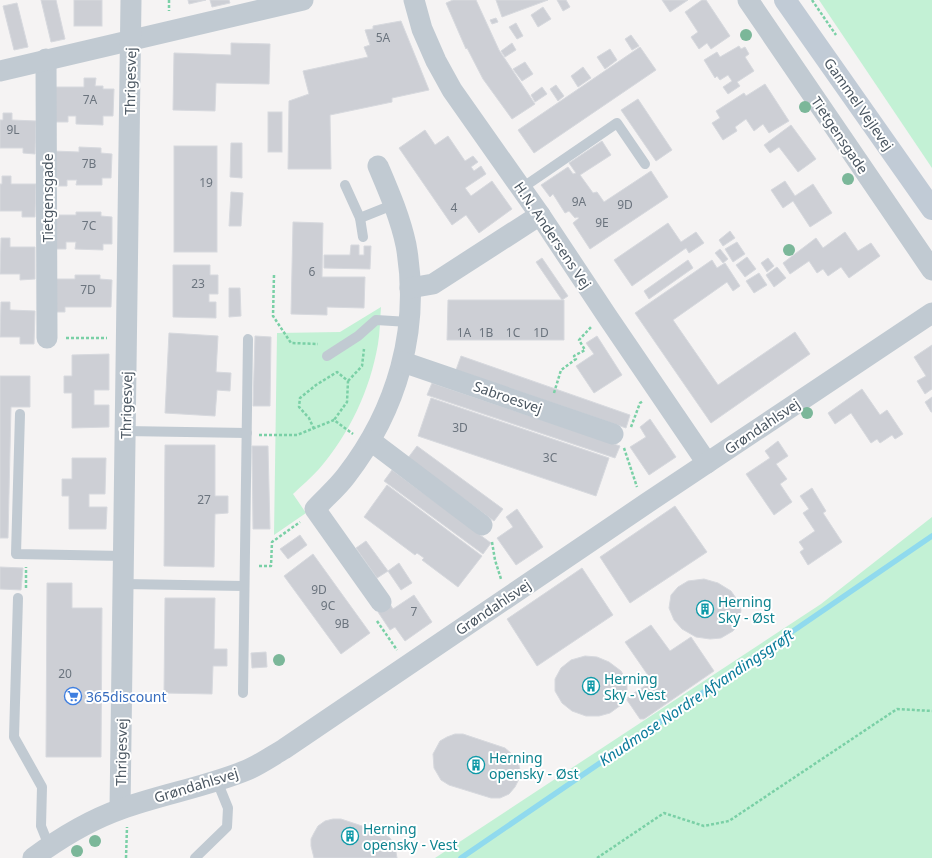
<svg xmlns="http://www.w3.org/2000/svg" width="932" height="858" viewBox="0 0 932 858" font-family="'Noto Sans',sans-serif">
	<rect width="100%" height="100%" fill="#f5f3f3"/>
	<!-- green -->
	<g fill="#c3f1d5">
		<polygon points="819,0 932,0 932,168"/>
		<path d="M381,307C380,319 380,332 378,344C370,390 350,433 319,469C311,478 301,486 293,494L306,513L274,535L277,333L340,332Z"/>
		<polygon points="932,517 932,858 435,858 821,604"/>
	</g>
	<g fill="none" stroke-linecap="round" stroke-linejoin="round">
		<!-- stream -->
		<polyline stroke="#90daee" stroke-width="5.5" points="461,858 932,536"/>
	</g>
	<!-- building -->
	<g fill="#cdcfd5" stroke="#d7d9de">
		<polygon points="41,0 56,0 65,39 51,42"/>
		<rect x="74" y="0" width="28" height="26"/>
		<polygon points="188,0 206,0 189,4"/>
		<polygon points="210,0 229,0 230,3 212,7"/>
		<polygon points="453,0 476,0 499,50 535,104 512,119 483,79 467,48 466,49 446,3"/>
		<polygon points="496,0 548,0 502,17"/>
		<polygon points="557,0 566,0 570,7 563,11"/>
		<polygon points="662,0 688,0 670,12"/>
		<polygon points="702,0 706,0 730,36 711,49 707,43 699,49 691,37 698,32 685,12"/>
		<polygon points="17,3 28,47 14,50 3,6"/>
		<polygon points="543,7 551,19 538,27 531,15"/>
		<polygon points="496,18 498,22 492,24 490,20"/>
		<polygon points="401,21 429,90 392,98 392,102 330,115 331,169 288,169 289,101 309,94 303,71 368,57 364,47 370,45 365,30 373,29 373,26"/>
		<polygon points="516,23 523,36 517,39 509,27"/>
		<polygon points="631,35 639,46 632,50 625,39"/>
		<polygon points="231,43 270,44 269,84 216,83 215,111 173,110 174,53 231,55"/>
		<polygon points="512,43 516,50 505,57 501,51"/>
		<polygon points="739,46 741,49 745,47 749,54 745,57 754,71 737,82 740,86 728,94 723,87 732,81 728,75 720,80 717,76 715,78 704,60 717,52 720,57"/>
		<polygon points="640,47 656,70 534,153 518,130"/>
		<polygon points="610,49 617,60 605,69 597,57"/>
		<polygon points="525,62 533,74 522,81 513,69"/>
		<polygon points="583,67 591,78 578,87 571,76"/>
		<polygon points="84,78 96,78 95,86 103,86 103,89 114,89 113,116 103,116 103,125 76,124 76,116 68,116 68,122 52,122 52,87 84,87"/>
		<polygon points="765,84 789,121 769,133 763,124 754,131 746,119 735,127 737,131 723,140 712,123 720,118 716,111 744,93 746,96"/>
		<polygon points="556,85 564,96 558,101 550,89"/>
		<polygon points="542,87 547,94 535,102 531,95"/>
		<polygon points="638,99 672,150 656,161 621,110"/>
		<rect x="268" y="112" width="14" height="40"/>
		<polygon points="3,113 12,113 12,120 36,121 35,154 23,153 23,148 0,148 0,120 3,120"/>
		<polygon points="791,125 816,159 798,172 779,147 770,153 764,145"/>
		<polygon points="425,130 435,145 448,136 465,161 473,156 478,162 471,167 474,171 481,166 486,174 465,188 471,196 492,181 512,209 479,233 466,215 452,225 399,148"/>
		<polygon points="602,141 611,155 580,175 593,193 597,192 604,202 651,171 668,197 590,249 573,223 579,218 577,217 575,218 569,211 565,213 553,194 550,197 541,185 568,167 573,174 576,173 569,163"/>
		<polygon points="231,143 242,143 242,178 230,177"/>
		<rect x="174" y="146" width="43" height="106"/>
		<polygon points="79,147 101,148 101,153 112,154 111,178 102,178 102,185 76,185 77,180 67,180 67,186 52,186 53,151 79,152"/>
		<polygon points="2,176 11,176 11,184 36,184 35,217 22,217 22,211 0,211 0,184 2,184"/>
		<polygon points="785,181 795,196 813,184 832,213 810,227 793,201 783,208 771,190"/>
		<polygon points="231,192 243,193 241,226 229,226"/>
		<polygon points="76,212 101,212 101,216 112,217 112,244 103,244 103,250 75,249 76,242 66,242 66,249 50,249 51,215 76,215"/>
		<polygon points="293,222 323,223 322,277 365,277 364,308 327,307 327,315 291,314"/>
		<polygon points="668,223 681,242 696,232 704,243 689,253 686,248 632,286 614,260"/>
		<polygon points="730,231 735,238 723,246 719,240"/>
		<polygon points="845,232 858,251 871,243 880,256 849,278 841,267 828,276 823,269 817,273 809,261 790,274 783,263 816,238 823,248"/>
		<polygon points="1,238 10,238 10,247 35,247 35,279 20,280 20,274 0,274"/>
		<polygon points="737,242 745,254 733,262 725,249"/>
		<polygon points="351,245 359,245 359,255 364,255 364,246 371,246 370,269 324,268 324,255 350,255"/>
		<polygon points="720,249 728,259 723,263 715,253"/>
		<polygon points="747,257 756,269 745,277 736,265"/>
		<polygon points="542,258 568,296 562,300 536,262"/>
		<polygon points="768,258 774,266 767,272 761,263"/>
		<polygon points="688,260 693,268 649,299 644,291"/>
		<polygon points="712,260 717,268 725,263 740,286 733,291 727,282 673,320 718,385 795,332 810,354 711,423 635,313"/>
		<polygon points="173,265 210,265 210,275 218,275 218,294 209,294 209,302 216,302 216,318 173,317"/>
		<polygon points="777,267 786,278 774,287 766,275"/>
		<polygon points="759,273 767,285 754,293 746,281"/>
		<polygon points="75,275 100,275 100,279 112,280 111,307 65,307 65,312 51,312 51,279 75,279"/>
		<polygon points="229,288 240,288 241,316 229,317"/>
		<polygon points="448,300 564,300 564,340 447,340"/>
		<polygon points="1,302 10,302 10,310 35,311 34,344 20,344 20,337 0,337"/>
		<polygon points="169,333 218,336 216,372 231,373 230,391 217,390 215,416 165,413"/>
		<polygon points="255,336 271,337 270,406 253,406"/>
		<polygon points="597,336 622,375 594,393 576,366 594,354 586,343"/>
		<polygon points="932,345 932,389 925,394 917,381 926,376 914,357"/>
		<polygon points="109,354 109,390 94,390 94,405 109,405 109,427 72,428 72,393 64,393 64,376 72,376 72,355"/>
		<polygon points="461,356 630,415 626,428 456,370"/>
		<polygon points="0,376 30,376 30,407 11,407 8,538 0,538"/>
		<polygon points="432,383 620,446 615,458 427,395"/>
		<polygon points="862,389 880,415 887,410 903,434 895,439 892,435 880,443 877,439 871,443 851,413 835,424 828,413"/>
		<polygon points="932,397 932,412 931,412 925,402"/>
		<polygon points="431,398 609,458 596,496 418,436"/>
		<polygon points="650,419 676,457 649,475 630,447 646,437 640,427"/>
		<polygon points="778,441 788,456 776,464 787,479 780,484 792,502 774,515 746,474 770,458 765,451"/>
		<polygon points="165,445 215,445 215,496 228,496 228,513 215,514 214,567 164,566"/>
		<polygon points="252,446 268,446 270,529 253,529"/>
		<polygon points="417,446 503,509 494,521 408,458"/>
		<polygon points="72,458 106,458 105,494 89,494 89,507 107,507 106,529 69,529 69,496 62,496 62,479 72,479"/>
		<polygon points="392,470 491,543 483,554 384,481"/>
		<polygon points="387,485 482,556 458,587 422,560 424,558 417,553 415,555 364,517"/>
		<polygon points="812,488 826,511 823,513 842,542 808,565 800,552 804,549 799,542 815,531 803,513 809,509 800,496"/>
		<polygon points="675,506 707,552 630,603 600,557"/>
		<polygon points="517,509 543,547 516,565 497,538 513,527 506,517"/>
		<polygon points="300,535 307,545 288,559 280,549"/>
		<polygon points="366,541 388,571 377,578 356,548"/>
		<polygon points="313,554 370,633 341,654 284,576"/>
		<polygon points="399,563 412,583 401,590 388,571"/>
		<polygon points="0,567 23,568 21,590 0,589"/>
		<polygon points="582,568 613,615 537,666 507,619"/>
		<polygon points="704,579 718,583 731,591 738,601 741,610 739,623 733,631 721,638 710,639 696,637 682,629 674,620 669,608 671,595 678,587 688,581"/>
		<polygon points="47,583 72,583 72,608 102,608 101,757 46,757"/>
		<polygon points="414,595 432,622 405,641 395,627 390,630 378,612 390,604 393,609"/>
		<polygon points="165,598 215,598 214,649 227,649 227,666 213,666 212,694 164,693"/>
		<polygon points="651,625 670,651 691,637 714,671 644,719 640,719 627,700 628,697 652,681 625,642"/>
		<polygon points="266,652 267,667 252,668 251,653"/>
		<polygon points="585,656 597,657 609,662 621,671 627,682 627,694 621,705 610,713 599,716 586,716 572,711 562,703 555,691 555,679 561,668 571,660"/>
		<polygon points="455,734 463,734 505,748 512,754 518,761 520,770 519,779 515,787 509,794 500,798 491,798 449,785 441,780 434,768 433,754 440,741 447,737"/>
		<polygon points="333,819 341,819 383,833 390,838 395,846 397,858 314,858 311,846 311,839 314,833 318,826 325,821"/>
	</g>
	<g fill="none" stroke-linecap="round" stroke-linejoin="round">
		<!-- path -->
		<g stroke="#7ad0a6" stroke-width="2.5" stroke-dasharray="3 2" stroke-linecap="butt">
			<polyline points="169,0 169,11"/>
			<polyline points="812,0 836,35"/>
			<polyline points="274,275 273,316 291,343 318,344"/>
			<polyline points="66,338 107,338"/>
			<polyline points="348,381 362,366 364,349"/>
			<polyline points="554,393 561,370 576,359 574,356 585,350 579,340 592,326"/>
			<polyline points="631,427 640,403 643,401"/>
			<polyline points="314,429 309,418 299,407 300,398 316,385 337,372 348,381 347,402 334,420"/>
			<polyline points="259,435 297,435 334,420 353,434"/>
			<polyline points="624,448 637,487"/>
			<polyline points="492,542 495,560 501,579"/>
			<polyline points="259,566 271,566 272,542 300,522"/>
			<polyline points="26,588 26,567"/>
			<polyline points="377,621 397,650"/>
			<polyline points="126,858 127,827"/>
			<polyline points="597,858 664,813 704,826 729,821 897,709 932,711"/>
		</g>
		<!-- lane -->
		<g stroke="#c1cad2" stroke-width="10">
			<polyline points="345,185 360,218 363,237"/>
			<polyline points="522,188 617,123 645,164"/>
			<polyline points="360,218 395,204"/>
			<polyline points="327,356 358,336 376,320 409,322"/>
			<polyline points="20,414 16,554 124,556"/>
			<polyline points="125,431 247,433"/>
			<polyline points="123,584 244,586"/>
			<polyline points="18,598 14,737 42,787 41,826 49,846"/>
			<polyline points="243,693 248,339"/>
			<polyline points="195,858 227,827 228,808 217,781"/>
		</g>
		<!-- street -->
		<g stroke="#c1cad2" stroke-width="21">
			<polyline points="414,0 422,29 436,61 452,90 540,215 607,316 707,463"/>
			<polyline points="748,0 932,270"/>
			<polyline points="46,59 47,338"/>
			<polyline points="0,71 303,0"/>
			<path d="M378,166C389,192 400,217 406,245C421,329 397,410 346,476C337,488 325,498 315,509L381,602"/>
			<polyline points="410,288 433,284 540,215"/>
			<polyline points="403,362 613,434"/>
			<polyline points="371,441 482,525"/>
			<polyline points="120,809 131,0"/>
			<path d="M33,858C60,838 90,820 121,809C162,794 206,787 247,770C259,765 272,756 284,749L647,503L932,313"/>
		</g>
		<!-- secondary -->
		<polyline stroke="#c1cbd6" stroke-width="22" points="785,0 932,209"/>
	</g>
	<!-- trees -->
	<g fill="#7bb799">
		<circle cx="746" cy="35" r="6"/>
		<circle cx="805" cy="107" r="6"/>
		<circle cx="848" cy="179" r="6"/>
		<circle cx="789" cy="250" r="6"/>
		<circle cx="807" cy="413" r="6"/>
		<circle cx="279" cy="660" r="6"/>
		<circle cx="95" cy="841" r="6"/>
		<circle cx="77" cy="851" r="6"/>
	</g>
	<!-- icons -->
	<defs>
		<g id="building-ring" transform="scale(0.9)"><circle r="9.5" fill="#fff" stroke="#0f9aa8" stroke-width="1.5"/><path d="M-4-6H4V6H1V3H-1V6H-4ZM-2.5-4.3h1.7v1.8h-1.7ZM.8-4.3h1.7v1.8H.8ZM-2.5-1h1.7V.8h-1.7ZM.8-1h1.7V.8H.8Z" fill="#0f9aa8"/></g>
		<g id="supermarket-ring" transform="scale(0.9)"><circle r="9.5" fill="#fff" stroke="#3f7fe0" stroke-width="1.5"/><path d="M-6-5.5h2.5l.6 2H6L4.5 2H-2.5L-4.4-4H-6ZM-1.5 3.2a1.3 1.3 0 1 0 .1 0ZM3 3.2a1.3 1.3 0 1 0 .1 0Z" fill="#3f7fe0"/></g>
	</defs>
	<g fill-rule="evenodd">
		<use href="#building-ring" x="705" y="609"/>
		<use href="#building-ring" x="591" y="686"/>
		<use href="#supermarket-ring" x="73" y="696"/>
		<use href="#building-ring" x="476" y="765"/>
		<use href="#building-ring" x="350" y="836"/>
	</g>
	<g text-anchor="middle" dominant-baseline="central" stroke-width="4" stroke-linejoin="round" paint-order="stroke">
		<!-- number labels -->
		<g font-size="12" fill="#6b747e">
			<text x="383" y="37">5A</text>
			<text x="90" y="99">7A</text>
			<text x="13" y="129">9L</text>
			<text x="89" y="163">7B</text>
			<text x="206" y="182">19</text>
			<text x="579" y="201">9A</text>
			<text x="625" y="204">9D</text>
			<text x="454" y="207">4</text>
			<text x="602" y="222">9E</text>
			<text x="89" y="225">7C</text>
			<text x="312" y="271">6</text>
			<text x="198" y="283">23</text>
			<text x="88" y="289">7D</text>
			<text x="464" y="332">1A</text>
			<text x="486" y="332">1B</text>
			<text x="513" y="332">1C</text>
			<text x="541" y="332">1D</text>
			<text x="460" y="427">3D</text>
			<text x="550" y="457">3C</text>
			<text x="204" y="499">27</text>
			<text x="319" y="589">9D</text>
			<text x="328" y="605">9C</text>
			<text x="414" y="611">7</text>
			<text x="342" y="623">9B</text>
			<text x="65" y="673">20</text>
		</g>
		<!-- street labels -->
		<g font-size="14" fill="#4a5661" stroke="#fff">
			<text transform="translate(130 81) rotate(-89)">Thrigesvej</text>
			<text transform="translate(859 104) rotate(55)">Gammel Vejlevej</text>
			<text transform="translate(840 135) rotate(56)">Tietgensgade</text>
			<text transform="translate(47 198) rotate(-90)">Tietgensgade</text>
			<text transform="translate(553 235) rotate(56)">H.N. Andersens Vej</text>
			<text transform="translate(508 397) rotate(19)">Sabroesvej</text>
			<text transform="translate(126 405) rotate(-89)">Thrigesvej</text>
			<text transform="translate(762 426) rotate(-34)">Grøndahlsvej</text>
			<text transform="translate(493 607) rotate(-34)">Grøndahlsvej</text>
			<text transform="translate(121 752) rotate(-89)">Thrigesvej</text>
			<text transform="translate(196 785) rotate(-17)">Grøndahlsvej</text>
		</g>
		<!-- culture labels -->
		<g font-size="14" fill="#0d838f" stroke="#fff" text-anchor="start">
			<text x="718" y="601">Herning<tspan x="718" dy="16">Sky - Øst</tspan></text>
			<text x="604" y="678">Herning<tspan x="604" dy="16">Sky - Vest</tspan></text>
			<text x="489" y="757">Herning<tspan x="489" dy="16">opensky - Øst</tspan></text>
			<text x="363" y="828">Herning<tspan x="363" dy="16">opensky - Vest</tspan></text>
		</g>
		<!-- shop labels -->
		<g font-size="14" fill="#366cbe" stroke="#fff" text-anchor="start">
			<text x="86" y="696">365discount</text>
		</g>
		<!-- water labels -->
		<g font-size="15" font-style="italic" fill="#0c7c9b" stroke="#fff">
			<text transform="translate(696 697) rotate(-34)">Knudmose Nordre Afvandingsgrøft</text>
		</g>
	</g>
</svg>
